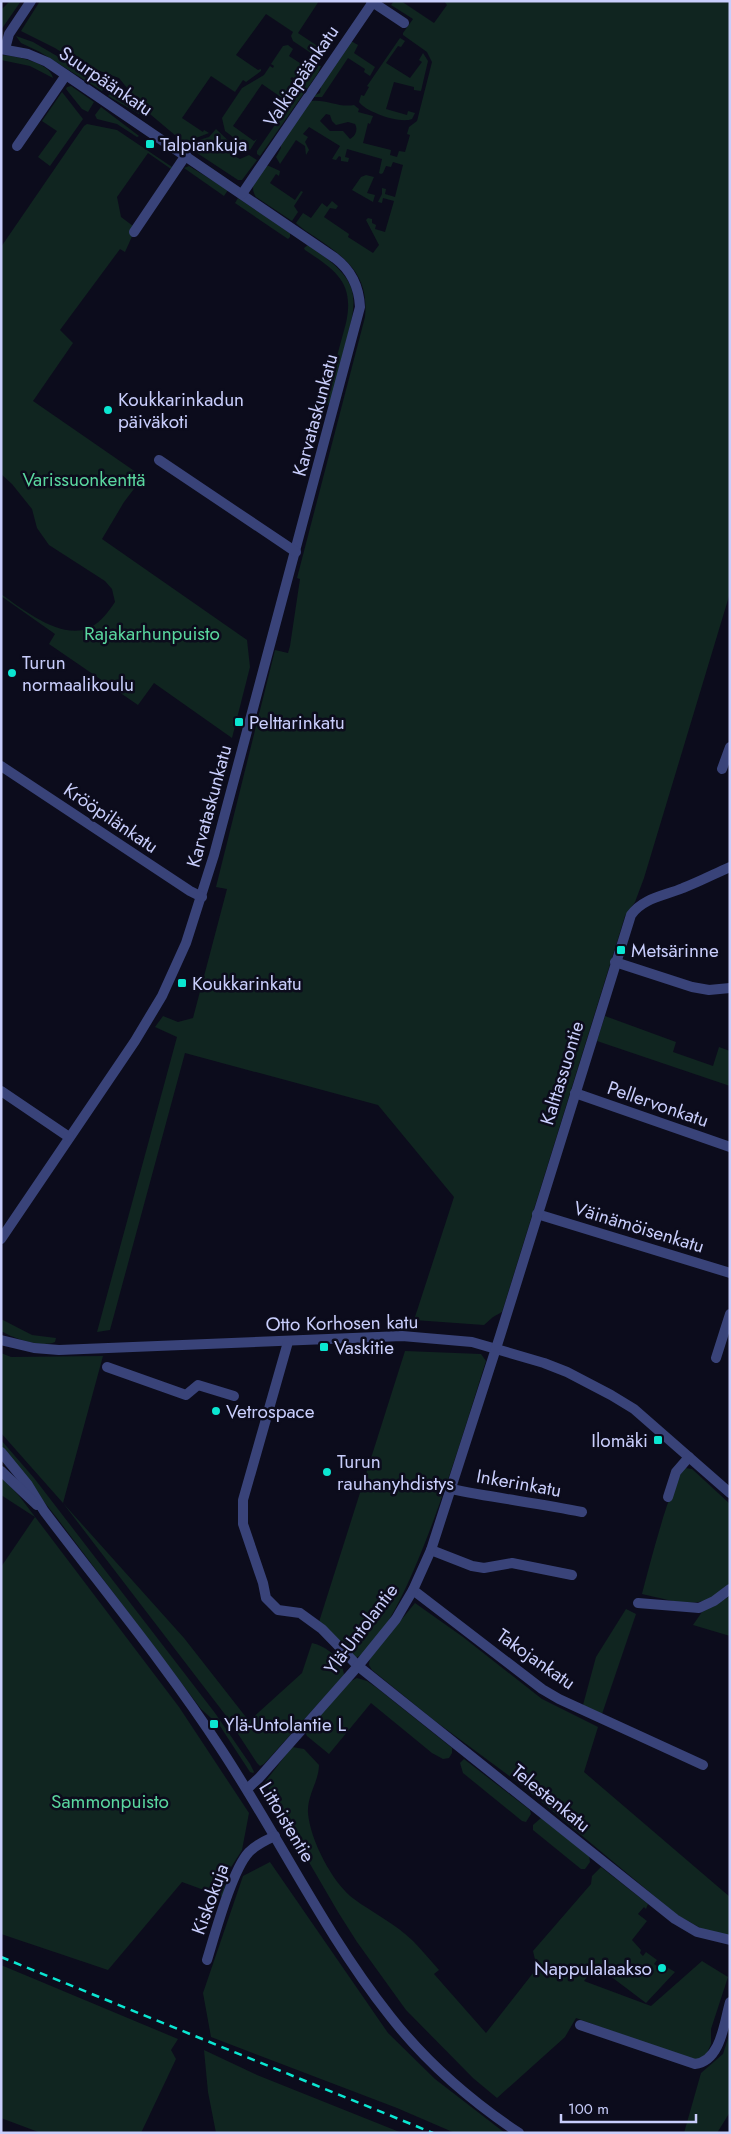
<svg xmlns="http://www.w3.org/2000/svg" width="731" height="2134" viewBox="0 0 731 2134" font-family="Jost,sans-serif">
	<rect width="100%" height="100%" fill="#0c0c1c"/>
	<!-- green -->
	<g fill="#102520" fill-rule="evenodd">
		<polygon points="10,1 21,1 1,30 1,10"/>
		<polygon points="40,1 319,1 298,33 319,47 321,45 323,47 319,53 314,55 293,41 291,36 293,32 266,14 236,55 258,70 261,69 261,71 246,82 243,80 235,92 211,76 182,118 203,132 204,130 209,133 196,138 189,147 144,109 119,78 78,63 55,48 21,31"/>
		<path d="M394,1H401L434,23L447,5L444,1H730V593L644,878L635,902L625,916L502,1312L493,1317L484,1325L414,1320L454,1197L378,1105L185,1053L110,1330L97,1332L177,1037L155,1027L163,1016L178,1022L193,1018L227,889L216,887L275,650L288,653L290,646L300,579L297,578L365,317C369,277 349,260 318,239C311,234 302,229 296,223L303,213L311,218L322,203L327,207L332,201L338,206L336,209L330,208L324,217L349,234L348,237L373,253L379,245L366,220L368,218L372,219V223L376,225L375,229L385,232L394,201L383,198L382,203L378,202L382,194V188L386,189L385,194L395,197L403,165L393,162L391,167L386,166L383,173L381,174L379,173L382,159L347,149L345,157L349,158L348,162L341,161V157L339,156L336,160L332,159L340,146L309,127L303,134L308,137L305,142L309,150L306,155L305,146L296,140L280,164L276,157L281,148V144L311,101C326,99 340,108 354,105L359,109L358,112L373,116L370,124L368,123L363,143L391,150L390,155L397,157L399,151L405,152L410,135L407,134L409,127L417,121L432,62L427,52L403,35V33L413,19L391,5ZM326,114L330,115L332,121L336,125L348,122L355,124C358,129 356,136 350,139L343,131H330L320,121Z"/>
		<polygon points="16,36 33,42 79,69 106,79 106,85 102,91 40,52 21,43"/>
		<path d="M400,38L405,41L401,47L398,46L386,63L410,78L422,62L419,60L423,53L428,61L421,91L414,90V87L394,82L386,109L407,115L408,111L415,113L412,119C400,124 366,112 359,102L361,95L364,96L369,87L367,86Z"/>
		<polygon points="351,41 358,45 354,53 375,67 370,76 364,72 365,69 348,58 322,97 314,97 315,95 320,93 321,86"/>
		<polygon points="288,45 293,49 289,56 303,65 295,79 292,77 290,79 297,83 288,102 262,84 233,126 254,141 257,139 250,150 225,131 222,118 242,88 264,75 270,66 273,68 274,66 271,64 283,46"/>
		<path d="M1,55C15,56 50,62 53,78L30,66L1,60Z"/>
		<polygon points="316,65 321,66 318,73 260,156 257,154 257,151 290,103 308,69 312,70"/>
		<polygon points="119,85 141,111 139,114 108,96"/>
		<polygon points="71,86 94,102 88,112 82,109 66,89 67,87"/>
		<polygon points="62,92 83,119 50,166 38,157 57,131 42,121"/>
		<polygon points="101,107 139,136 137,137 117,124 97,119 95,115"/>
		<path d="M87,124L117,130L172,167L171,169L148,153L117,197L121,217L133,226L134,232L125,252L120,249L60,330L73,343L33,401L143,477L124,502L102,539L247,640L250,667L232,738L154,683L138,705L49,644L55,634L1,596V594C22,609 63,642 91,627C101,622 109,611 115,602L112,589L105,581L49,545L37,528L32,509L12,484L1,474V247L84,126Z"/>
		<polygon points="216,129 233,145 232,148 235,151 230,154 240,159 249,155 257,160 242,180 238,180 191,149 199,140 209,137"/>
		<polygon points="189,166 228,190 224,196 184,168"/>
		<path d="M264,166H269L280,171L279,176L276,174L270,183L295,200L301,191L303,192L294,206L298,212L292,221L256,197C248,185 258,176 264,166Z"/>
		<polygon points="366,175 374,177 367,193 375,195 373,202 352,190 361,177"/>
		<polygon points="238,198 290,233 290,237 288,239 235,203"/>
		<path d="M308,245C364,283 359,295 342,357C338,371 336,392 328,405L324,404L346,323C355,282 335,270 305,250L304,248Z"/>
		<polygon points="605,1016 676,1042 673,1052 713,1066 719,1047 730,1051 730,1086 597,1041"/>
		<path d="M1,1319L32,1335L56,1338L55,1342C41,1348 15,1339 1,1331Z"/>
		<path d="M405,1351L481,1354L486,1361C466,1422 408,1630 356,1658L319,1622Z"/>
		<path d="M1,1353L11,1357L103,1356L63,1503L184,1638L249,1721L302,1673L312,1643C326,1646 343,1659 344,1675L264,1764L260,1766L257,1763L227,1717L63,1503L1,1433Z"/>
		<polygon points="1,1440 34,1478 215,1713 250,1764 254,1772 253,1773 250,1772 220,1726 201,1709 57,1518 1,1448"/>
		<path d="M685,1468L692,1469L730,1504V1583C703,1614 676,1601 642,1594C648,1572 671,1478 685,1468Z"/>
		<polygon points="1,1476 20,1497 179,1707 249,1813 242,1850 228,1872 223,1897 182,1882 108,1970 1,1934 1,1567 35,1517 1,1495"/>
		<polygon points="730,1596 730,1636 693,1625 702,1612"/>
		<polygon points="415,1603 463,1637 542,1699 598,1727 584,1772 730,1897 730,1936 706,1931 677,1915 520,1784 435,1721 372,1670 369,1665 370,1658"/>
		<polygon points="626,1609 636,1614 602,1714 583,1705 596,1657"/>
		<polygon points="357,1678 367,1681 377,1688 452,1748 452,1753 449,1758 443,1759 432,1753 371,1703 329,1754 307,1736 305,1732 351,1681"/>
		<path d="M292,1747L304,1749L319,1765C319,1781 307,1795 308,1813C310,1839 332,1883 354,1899C373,1913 396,1924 413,1941C422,1950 430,1960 439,1970L434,1974L486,2033L537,1968L533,1951L591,1884L592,1876L601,1867L648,1904L646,1909L644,1907L638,1914L647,1921L632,1940L641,1950L640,1953L643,1956L646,1952L657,1960L654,1964L657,1966L660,1963L675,1972L646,2003L597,1966L584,1981L651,2006L702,1961L728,1977L711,2029V2044L706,2055L694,2061L576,2018L565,2037L497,2098L473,2078L406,2010L357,1942L338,1912L292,1833L265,1782Z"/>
		<polygon points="464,1759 530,1810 531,1814 526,1822 522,1821 463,1773 460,1763"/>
		<polygon points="541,1818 589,1856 590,1862 585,1869 581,1869 533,1830 533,1825"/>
		<polygon points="270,1862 388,2033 435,2079 505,2133 455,2133 397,2108 211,2037 203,1993 243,1876"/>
		<polygon points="1,1965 178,2039 171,2050 176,2059 141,2133 41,2133 1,2118"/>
		<polygon points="730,2032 730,2112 717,2133 684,2133 701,2073 723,2054"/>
		<polygon points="204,2050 257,2075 402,2133 216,2133 208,2092"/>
	</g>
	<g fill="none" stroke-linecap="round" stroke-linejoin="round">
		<!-- minor -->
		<g stroke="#394379" stroke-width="10">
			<polyline points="371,1 404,23"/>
			<path d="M1,49L28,54L47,62L335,258C351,270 359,287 360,307L214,855L186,943L162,996L135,1041L1,1239"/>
			<polyline points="5,49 9,34 31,1"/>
			<polyline points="17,146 66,75"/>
			<polyline points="242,194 373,2"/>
			<polyline points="134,232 186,155"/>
			<polyline points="159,460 296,552"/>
			<polyline points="1,766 190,891 202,897"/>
			<polyline points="722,769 730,747"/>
			<polyline points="615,962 692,987 709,990 730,988"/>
			<polyline points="1,1091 69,1137"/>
			<polyline points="575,1093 730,1147"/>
			<polyline points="537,1214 730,1273"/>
			<polyline points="1,1340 34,1348 59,1350 402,1336 472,1342 544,1363 567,1372 611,1395 634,1409 730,1493"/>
			<polyline points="288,1342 243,1500 243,1524 263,1583 266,1598 278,1610 300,1613 322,1629 358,1666 675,1919 697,1932 730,1940"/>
			<polyline points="716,1358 730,1314"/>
			<polyline points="107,1367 186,1395 198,1385 234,1396"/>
			<path d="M1,1452L28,1485L44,1511C103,1589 167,1666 221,1749C279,1837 325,1934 390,2016C426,2062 471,2101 519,2133"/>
			<polyline points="1,1471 37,1505"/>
			<path d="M451,1489C494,1498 538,1503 582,1512"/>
			<polyline points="668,1497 676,1472 689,1457"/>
			<polyline points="431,1550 472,1566 484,1568 512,1563 572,1575"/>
			<polyline points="413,1590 542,1689 559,1699 703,1765"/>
			<polyline points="638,1603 699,1608 714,1601 730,1589"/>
			<path d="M247,1789L259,1778L358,1666L396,1619L413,1590L431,1550L500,1336L631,915C643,898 664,896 683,888C699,882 714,874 730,867"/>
			<path d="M207,1960C215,1934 232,1870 249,1852C256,1845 266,1840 275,1836"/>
			<path d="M580,2025L695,2064C721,2061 724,2023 730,2002"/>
		</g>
		<!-- rail -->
		<polyline stroke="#0be6d1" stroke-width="2.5" stroke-dasharray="8 6" stroke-linecap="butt" points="1,1957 433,2133"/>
	</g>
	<!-- markers -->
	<g fill="#0be6d1" stroke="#0c0c1c" stroke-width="2">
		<rect x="145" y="139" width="10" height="10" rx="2.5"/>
		<circle cx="108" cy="410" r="5"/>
		<circle cx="12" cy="673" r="5"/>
		<rect x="234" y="717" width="10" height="10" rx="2.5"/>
		<rect x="616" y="945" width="10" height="10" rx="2.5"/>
		<rect x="177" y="978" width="10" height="10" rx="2.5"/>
		<rect x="319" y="1342" width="10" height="10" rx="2.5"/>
		<circle cx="216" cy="1411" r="5"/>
		<rect x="653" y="1435" width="10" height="10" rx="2.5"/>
		<circle cx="327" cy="1472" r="5"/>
		<rect x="209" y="1719" width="10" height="10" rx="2.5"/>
		<circle cx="662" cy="1968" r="5"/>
	</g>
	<g text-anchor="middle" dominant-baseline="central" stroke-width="5" stroke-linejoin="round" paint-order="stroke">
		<!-- street labels -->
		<g font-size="19" fill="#c9cefc" stroke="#0c0c1c">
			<text transform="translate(301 76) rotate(-56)">Valkiapäänkatu</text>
			<text transform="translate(106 81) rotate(34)">Suurpäänkatu</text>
			<text transform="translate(315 415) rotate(-75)">Karvataskunkatu</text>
			<text transform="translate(209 806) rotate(-75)">Karvataskunkatu</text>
			<text transform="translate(111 818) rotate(34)">Krööpilänkatu</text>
			<text transform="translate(562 1073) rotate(-73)">Kalttassuontie</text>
			<text transform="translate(658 1104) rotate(19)">Pellervonkatu</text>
			<text transform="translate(639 1227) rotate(17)">Väinämöisenkatu</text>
			<text transform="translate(342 1323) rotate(-1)">Otto Korhosen katu</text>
			<text transform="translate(519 1483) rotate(10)">Inkerinkatu</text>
			<text transform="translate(361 1629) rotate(-53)">Ylä-Untolantie</text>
			<text transform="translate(536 1659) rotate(35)">Takojankatu</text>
			<text transform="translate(551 1798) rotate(39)">Telestenkatu</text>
			<text transform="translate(287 1822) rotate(59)">Littoistentie</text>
			<text transform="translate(210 1899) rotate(-70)">Kiskokuja</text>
		</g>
		<!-- poi labels -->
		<g font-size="19" fill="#c9cefc" stroke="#0c0c1c" text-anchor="start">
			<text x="160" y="144">Talpiankuja</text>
			<text x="118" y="399">Koukkarinkadun<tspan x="118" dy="22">päiväkoti</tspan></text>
			<text x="22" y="662">Turun<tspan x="22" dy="22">normaalikoulu</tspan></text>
			<text x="249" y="722">Pelttarinkatu</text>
			<text x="631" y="950">Metsärinne</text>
			<text x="192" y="983">Koukkarinkatu</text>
			<text x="334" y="1347">Vaskitie</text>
			<text x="226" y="1411">Vetrospace</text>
			<text x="648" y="1440" text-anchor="end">Ilomäki</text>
			<text x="337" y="1461">Turun<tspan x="337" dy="22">rauhanyhdistys</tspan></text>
			<text x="224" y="1724">Ylä-Untolantie L</text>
			<text x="652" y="1968" text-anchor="end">Nappulalaakso</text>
		</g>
		<!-- park labels -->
		<g font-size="19" fill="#5ad79f" stroke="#0c0c1c">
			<text x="84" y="479">Varissuonkenttä</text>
			<text x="152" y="633">Rajakarhunpuisto</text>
			<text x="110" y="1801">Sammonpuisto</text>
		</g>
	</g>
	<!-- border -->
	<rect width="731" height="2134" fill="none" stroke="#c9cefc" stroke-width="5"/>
	<!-- scale -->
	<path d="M561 2114v8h135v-8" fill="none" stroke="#c9cefc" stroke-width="2.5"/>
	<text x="568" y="2114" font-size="15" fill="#c9cefc" stroke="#0c0c1c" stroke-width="4" paint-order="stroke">100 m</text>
</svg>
